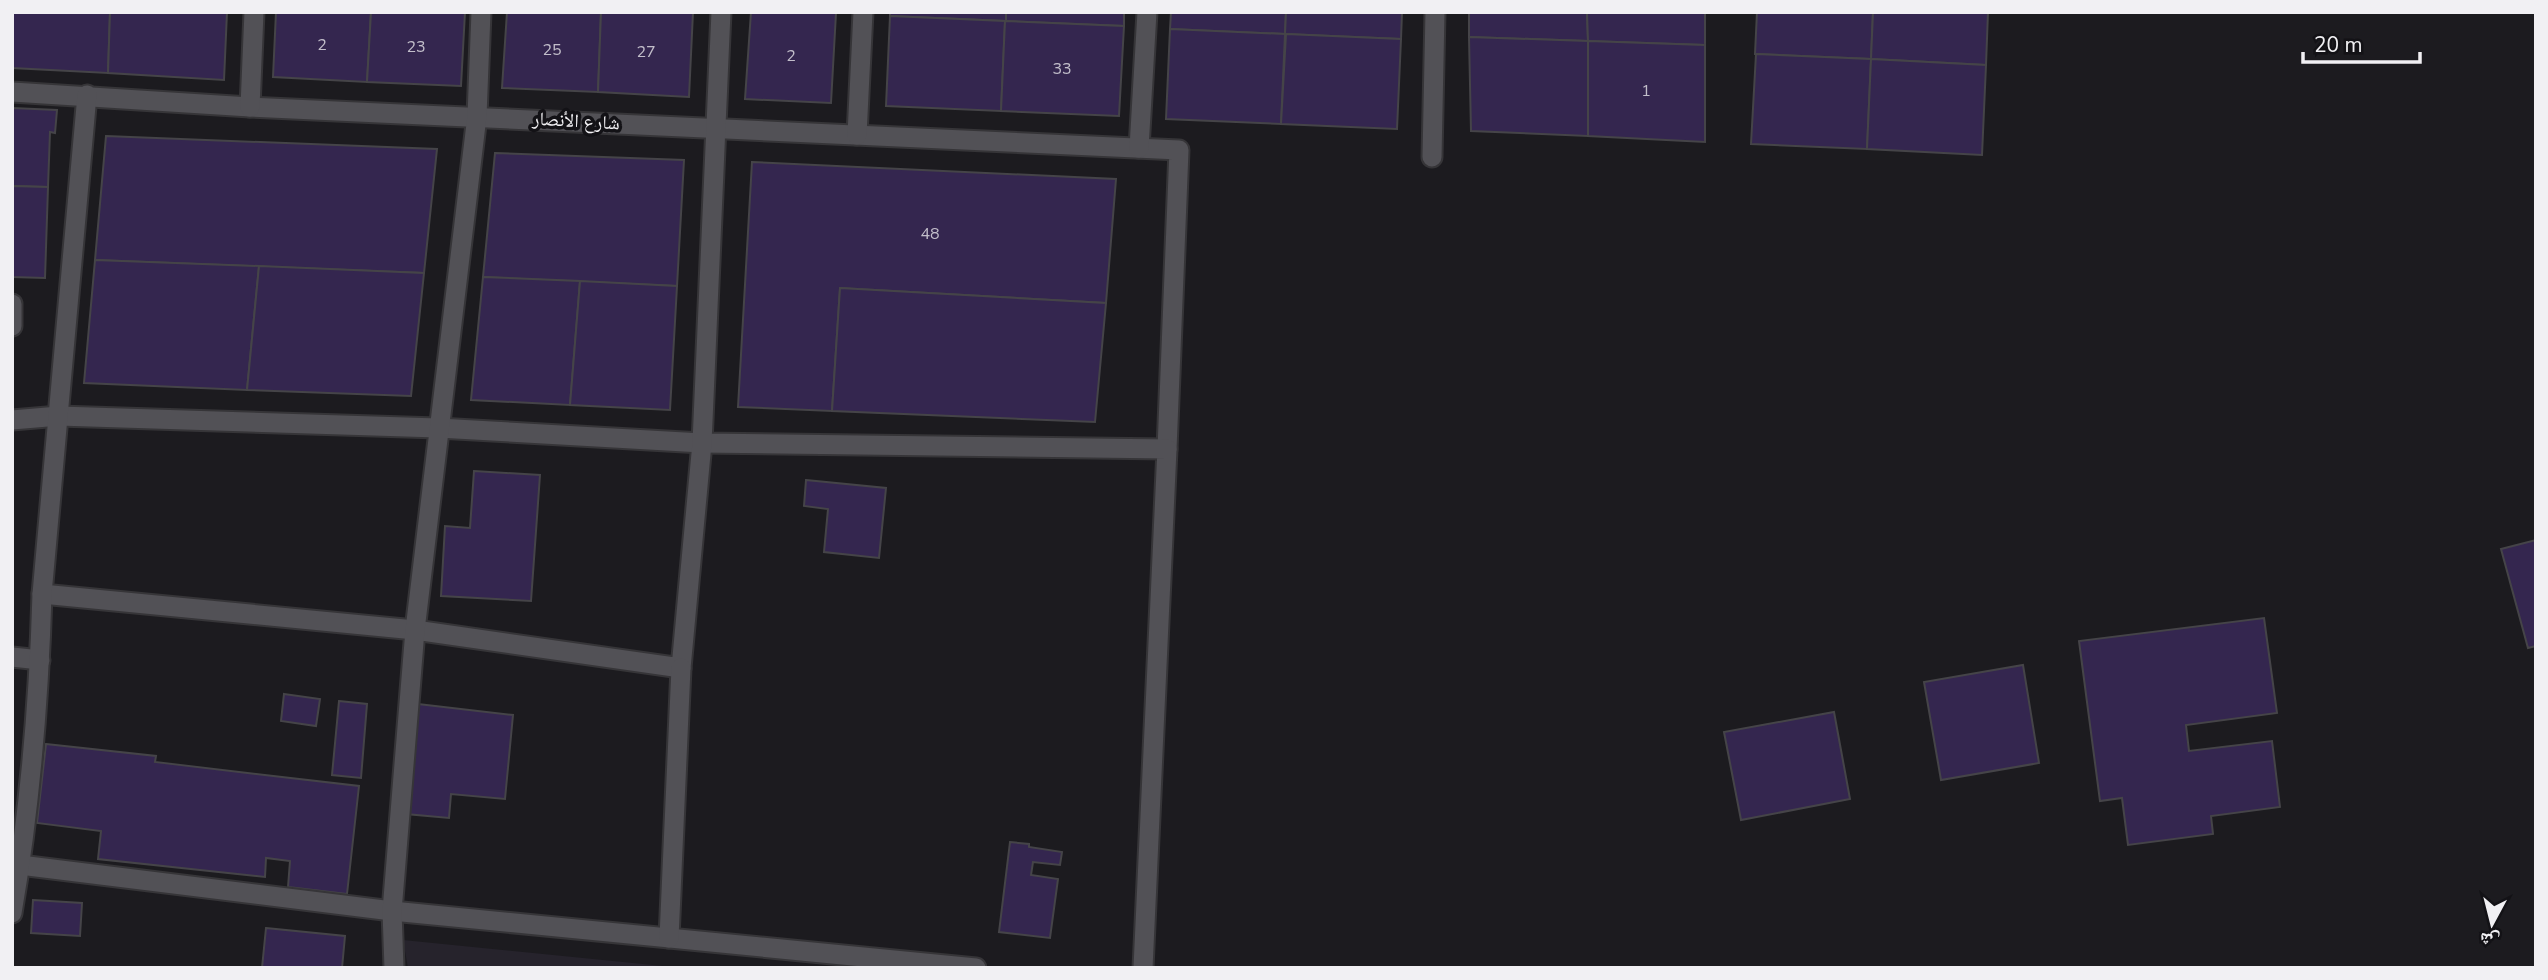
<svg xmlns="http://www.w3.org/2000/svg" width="2548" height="980" viewBox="0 0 2548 980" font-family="'Nunito Sans','Noto Naskh Arabic',sans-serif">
	<rect width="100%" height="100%" fill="#1c1b1f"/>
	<!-- built -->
	<polygon fill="#26232c" points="403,940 683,968 408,968"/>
	<!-- building -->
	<g fill="#34264f" stroke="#454448" stroke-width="2">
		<polygon points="12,12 110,12 108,73 12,68"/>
		<polygon points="110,12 227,12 224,80 108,73"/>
		<polygon points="276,12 371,12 367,82 273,77"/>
		<polygon points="371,12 465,12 461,86 367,82"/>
		<polygon points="507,12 601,12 598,92 502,88"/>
		<polygon points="601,12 693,12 689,97 598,92"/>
		<polygon points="751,12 836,13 831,103 745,99"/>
		<polygon points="890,12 1006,12 1006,21 890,16"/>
		<polygon points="1006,12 1124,12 1124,26 1006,21"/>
		<polygon points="1171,12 1286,12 1285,34 1170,29"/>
		<polygon points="1286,12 1402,12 1401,39 1285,34"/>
		<polygon points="1469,12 1587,12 1588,41 1469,37"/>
		<polygon points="1587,12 1705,12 1705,45 1588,41"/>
		<polygon points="1757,12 1873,12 1871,59 1755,54"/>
		<polygon points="1873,12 1988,12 1986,65 1871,59"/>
		<polygon points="890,16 1005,21 1001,111 886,106"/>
		<polygon points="1005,21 1124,26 1119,116 1001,111"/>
		<polygon points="1170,29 1285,34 1281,124 1166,119"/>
		<polygon points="1286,34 1401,39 1397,129 1281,124"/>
		<polygon points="1469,37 1588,41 1588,136 1471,131"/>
		<polygon points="1588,41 1705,45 1705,142 1588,136"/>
		<polygon points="1756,54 1871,59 1867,149 1751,144"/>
		<polygon points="1871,59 1986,65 1982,155 1867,149"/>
		<polygon points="12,108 57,110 55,133 50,132 48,187 12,186"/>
		<polygon points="106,136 437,149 424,273 95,260"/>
		<polygon points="495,153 684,160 677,286 483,277"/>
		<polygon points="752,162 1116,179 1106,303 840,288 832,411 738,407"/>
		<polygon points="12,186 48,187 45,278 12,277"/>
		<polygon points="95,260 259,266 247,390 84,383"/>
		<polygon points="259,266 424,273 411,396 247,390"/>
		<polygon points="483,277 580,281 570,405 471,400"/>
		<polygon points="580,281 677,286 670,410 570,405"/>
		<polygon points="840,288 1106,303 1095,422 832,411"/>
		<polygon points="474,471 540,475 531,601 441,596 445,526 470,528"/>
		<polygon points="806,480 886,488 879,558 824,552 828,509 804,506"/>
		<polygon points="2536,540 2536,646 2528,648 2501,549"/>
		<polygon points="2264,618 2277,713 2186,725 2189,751 2272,741 2280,807 2211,816 2213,834 2128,845 2122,798 2100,801 2079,641"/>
		<polygon points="2023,665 2039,763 1941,780 1924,682"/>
		<polygon points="284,694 320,699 316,726 281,721"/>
		<polygon points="339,701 367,704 361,778 332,775"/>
		<polygon points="418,704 513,715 505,799 451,794 449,818 406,814"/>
		<polygon points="1834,712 1850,799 1741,820 1724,732"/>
		<polygon points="46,744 156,756 155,762 359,786 347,894 288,887 290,861 266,858 265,877 98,859 101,831 37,823"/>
		<polygon points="1010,842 1029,844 1029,847 1062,852 1060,865 1033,862 1031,875 1058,879 1050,938 999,932"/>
		<polygon points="33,900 82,903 80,936 31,933"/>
		<polygon points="266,928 345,936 342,968 262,968"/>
	</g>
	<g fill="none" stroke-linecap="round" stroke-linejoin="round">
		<!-- minor casing -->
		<g stroke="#363538" stroke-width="23">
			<g id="minor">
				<polyline points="12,92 250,107 1179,150 1167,449"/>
				<polyline points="250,107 254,12"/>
				<polyline points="857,135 863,12"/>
				<polyline points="1139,148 1147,12"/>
				<polyline points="1432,157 1435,12"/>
				<polyline points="12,304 12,326"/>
				<polyline points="12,420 59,416 438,428 702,443 1167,449 1143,968"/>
				<polyline points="42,594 415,630 681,668 702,443 721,12"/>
				<polyline points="12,657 40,660"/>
				<polyline points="12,864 392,911 976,968"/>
				<path d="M12,913C30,808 39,700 42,594L87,95"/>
				<polyline points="669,938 681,668"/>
				<polyline points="394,968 392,911 415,630 477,116 481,12"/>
			</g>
		</g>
		<!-- minor -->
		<use href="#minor" stroke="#525156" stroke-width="19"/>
	</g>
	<g text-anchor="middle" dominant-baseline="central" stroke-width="7" stroke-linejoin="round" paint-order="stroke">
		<!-- number labels -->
		<g font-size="16" fill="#c2beca">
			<text x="322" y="45">2</text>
			<text x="416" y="47">23</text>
			<text x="552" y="50">25</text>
			<text x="646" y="52">27</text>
			<text x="791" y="56">2</text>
			<text x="1062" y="69">33</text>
			<text x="1646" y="91">1</text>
			<text x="930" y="234">48</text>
		</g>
		<!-- street labels -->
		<g font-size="19" fill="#f1f0f3" stroke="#131216">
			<text transform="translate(576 121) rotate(3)">شارع الأنصار</text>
		</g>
	</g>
	<!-- border -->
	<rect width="2548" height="980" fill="none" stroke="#f1f0f3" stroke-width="28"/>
	<!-- north arrow -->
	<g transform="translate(2492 924) rotate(187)" stroke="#131216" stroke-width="5" paint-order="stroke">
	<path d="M0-5L12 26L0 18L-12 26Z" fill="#f1f0f3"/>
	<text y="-10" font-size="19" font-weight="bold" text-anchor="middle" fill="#f1f0f3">ش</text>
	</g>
	<!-- scale -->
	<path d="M2303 52v10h117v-10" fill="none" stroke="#f1f0f3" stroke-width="3.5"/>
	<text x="2314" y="52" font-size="21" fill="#f1f0f3" stroke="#131216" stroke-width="5" paint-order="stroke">20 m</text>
</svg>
